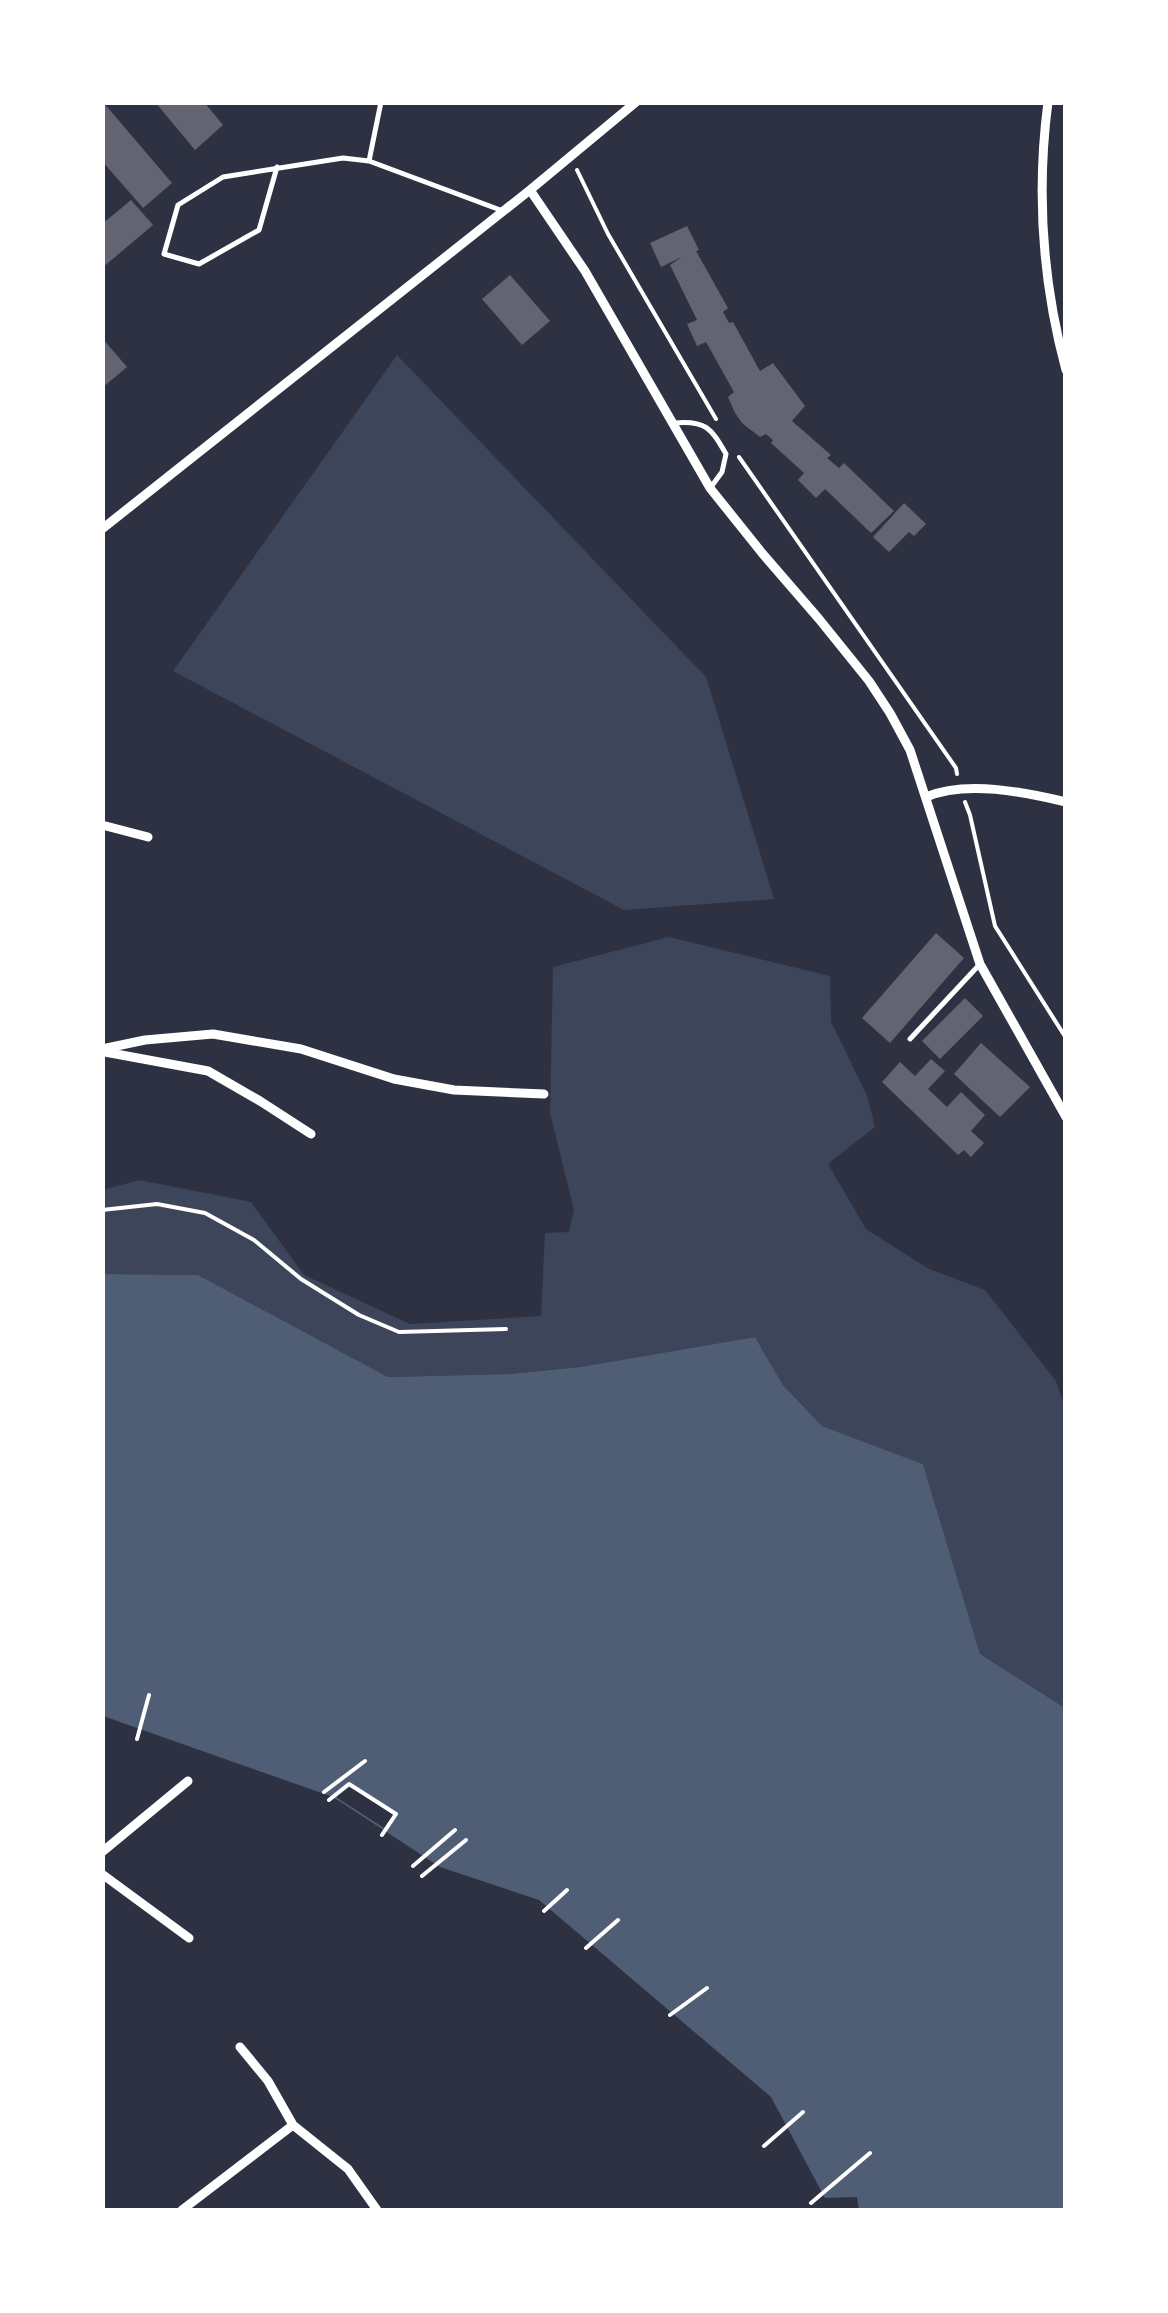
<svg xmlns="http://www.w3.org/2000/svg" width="1168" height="2313" viewBox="0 0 1168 2313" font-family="Mulish,sans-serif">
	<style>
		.green { fill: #3c4559 }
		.water { fill: #4f5d75 }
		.pier { fill: #2d3142 }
		.building { fill: #626471 }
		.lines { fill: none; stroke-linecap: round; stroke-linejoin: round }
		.path { stroke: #fff; stroke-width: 4 }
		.service { stroke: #fff; stroke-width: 5 }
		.minor { stroke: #fff; stroke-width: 9 }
	</style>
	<rect width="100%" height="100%" fill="#2d3142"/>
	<path class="green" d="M397 355 706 677 774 899 624 910 173 671Z
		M669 937 830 976 831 1022 867 1095 875 1127 828 1164 866 1229 929 1269 985 1290 1056 1381 1066 1411 1065 1708 980 1654 923 1464 822 1426 783 1385 755 1337 580 1367 510 1374 388 1377 198 1275 103 1274 102 1190 140 1180 251 1202 304 1275 410 1324 541 1316 545 1233 569 1232 574 1210 550 1113 553 967Z"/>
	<path class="water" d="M103 1274 198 1275 388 1377 510 1374 580 1367 755 1337 783 1385 822 1426 923 1464 980 1654 1065 1708V2210H859L857 2197 825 2198 771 2097 539 1900 440 1867 333 1797 103 1716Z"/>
	<path class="pier" d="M351 1786 393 1815 384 1828 336 1797Z"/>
	<path class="building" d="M103 102 172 183 143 208 102 161Z
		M155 102H204L223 125 195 150Z
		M131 200 153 225 102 268V224Z
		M687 226 699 250 696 251 728 308 723 312 729 323 733 322 760 371 773 363 805 406 792 421 831 455 827 458 839 468 844 463 894 511 871 533 825 489 816 498 798 480 804 473 771 443 773 440 766 434 760 437 743 424 735 413 728 397 734 392 706 342 697 346 687 324 697 320 670 265 682 257 661 267 650 243Z
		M510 275 550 321 522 345 482 299Z
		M102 338 127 367 102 388Z
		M904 503 926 524 914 536 909 532 889 552 873 537Z
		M936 933 964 958 890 1043 862 1018Z
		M965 998 983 1016 940 1059 922 1041Z
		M981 1043 1030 1087 1000 1117 954 1074Z
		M931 1059 945 1071 928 1089 947 1107 961 1092 985 1115 971 1131 984 1143 971 1157 964 1150 958 1155 882 1082 900 1062 915 1076Z"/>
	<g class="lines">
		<path class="path" d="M577 170 608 234 716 419
			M739 457 956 768 957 774
			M965 802 970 815 995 926 1066 1038
			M102 1210 157 1204 205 1213 254 1240 301 1279 359 1315 399 1332 506 1329
			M137 1739 149 1695
			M324 1792 365 1761
			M329 1800 349 1784 396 1814 382 1835
			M413 1866 455 1830
			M422 1876 466 1840
			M544 1911 567 1890
			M586 1948 618 1920
			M670 2015 707 1988
			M764 2146 803 2112
			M811 2203 870 2153"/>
		<path class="service" d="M369 161 381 102
			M277 167 259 230 199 264 164 254 178 205 223 177 343 158 369 161 503 211
			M674 423C706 420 711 428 726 454L722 472 711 487
			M910 1039 980 964"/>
		<path class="minor" d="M1048 102C1036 194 1042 281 1066 370
			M530 190 585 271 710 488 762 553 819 619 869 681 890 713 910 750 980 964 1066 1117
			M102 529 530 190 636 102
			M926 797C966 780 1024 792 1066 802
			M102 825 148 837
			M102 1049 145 1040 213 1034 301 1049 394 1079 454 1090 544 1094
			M105 1052 208 1071 260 1101 311 1134
			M102 1852 188 1781
			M102 1874 189 1938
			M240 2047 268 2081 293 2125 348 2169 377 2210
			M182 2210 293 2125"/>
	</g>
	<rect width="1168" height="2313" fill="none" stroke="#ffffff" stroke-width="210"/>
</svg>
